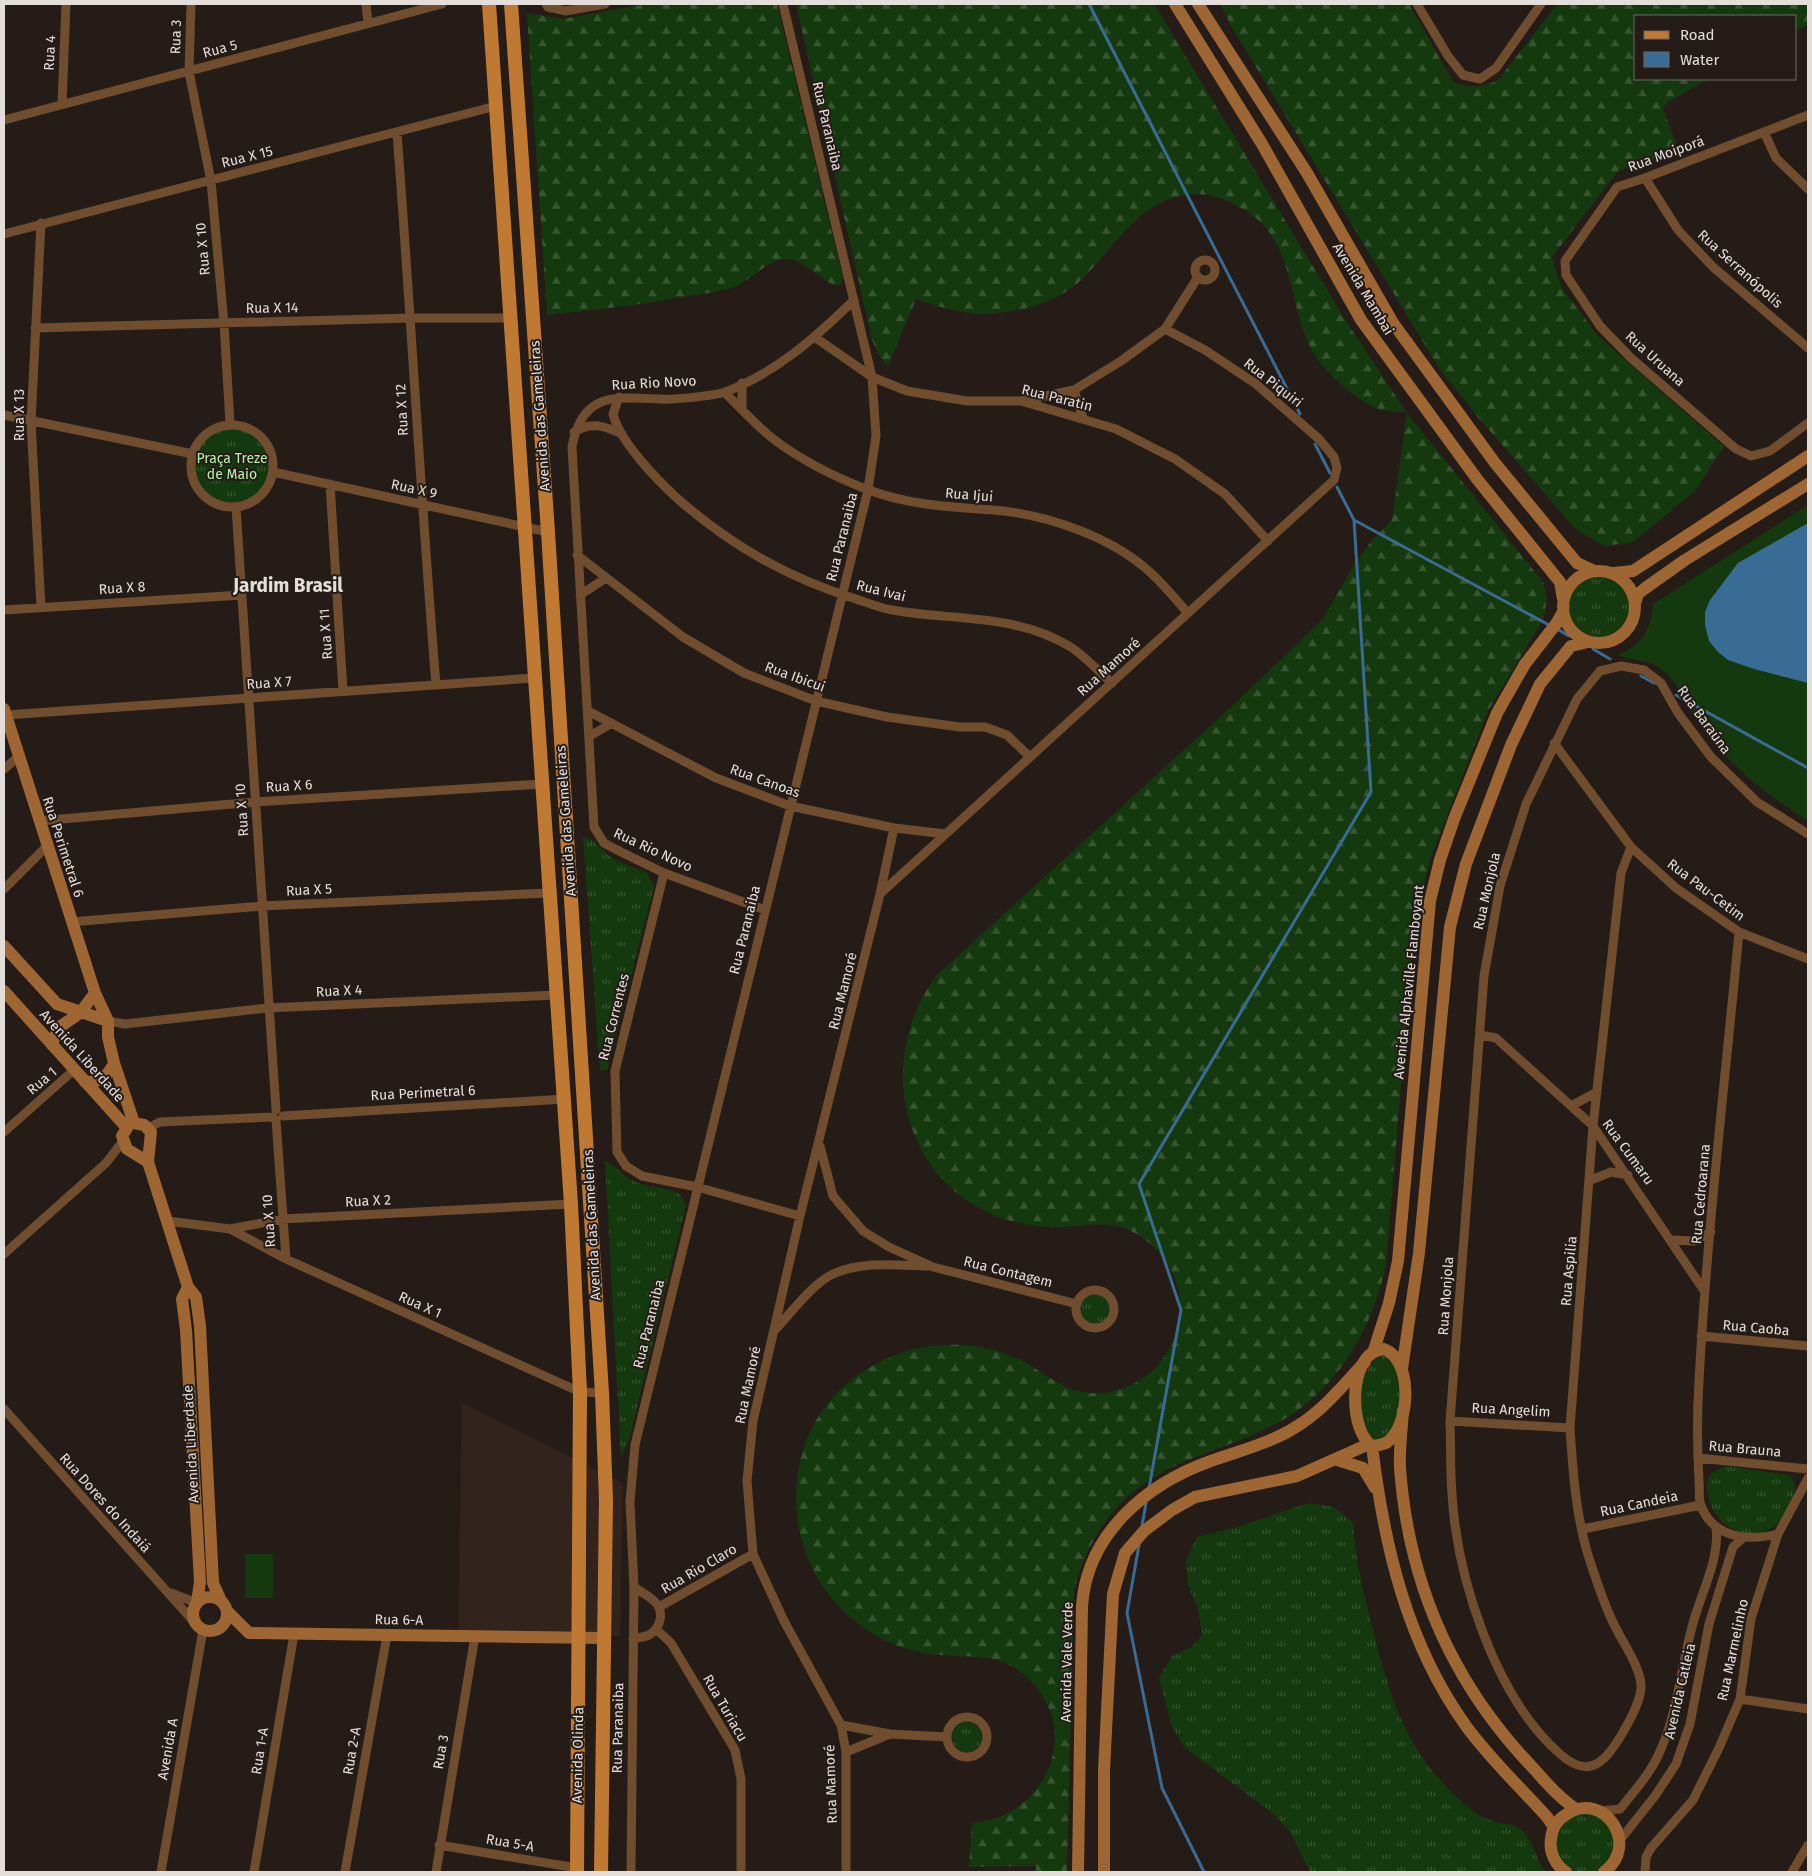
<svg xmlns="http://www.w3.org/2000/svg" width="1812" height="1876" viewBox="0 0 1812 1876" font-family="'Fira Sans',sans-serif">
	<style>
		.built { fill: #32241d }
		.grass { fill: url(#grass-tufts) }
		.forest { fill: url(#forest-firs) }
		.garden { fill: #14390e }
		.water { fill: #396c94 }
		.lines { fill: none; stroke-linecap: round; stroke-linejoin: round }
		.stream { stroke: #396c94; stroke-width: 3 }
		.street { stroke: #6f4d2e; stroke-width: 9 }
		.secondary { stroke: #9d6632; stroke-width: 12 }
		.primary { stroke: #c07933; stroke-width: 14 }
		.labels { text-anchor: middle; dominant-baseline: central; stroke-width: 4; stroke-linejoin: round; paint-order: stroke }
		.street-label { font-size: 14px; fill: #e4dedb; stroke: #251c17 }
		.park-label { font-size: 14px; fill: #b3f0a9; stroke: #251c17 }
		.district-label { font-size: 19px; font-weight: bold; fill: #e4dedb; stroke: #251c17 }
	</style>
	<defs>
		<pattern id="grass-tufts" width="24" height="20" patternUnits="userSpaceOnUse" patternTransform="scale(1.25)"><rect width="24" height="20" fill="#14390e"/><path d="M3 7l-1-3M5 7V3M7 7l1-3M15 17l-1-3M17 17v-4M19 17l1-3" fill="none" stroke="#365530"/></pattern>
		<pattern id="forest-firs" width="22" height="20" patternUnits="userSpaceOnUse" patternTransform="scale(1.25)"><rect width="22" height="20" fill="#14390e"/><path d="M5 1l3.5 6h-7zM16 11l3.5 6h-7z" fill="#365530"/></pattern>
	</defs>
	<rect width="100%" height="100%" fill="#251c17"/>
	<path class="built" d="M462 1403 623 1483 620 1636 458 1633Z"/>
	<path class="grass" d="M195 466a37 37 0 1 1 74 0a37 37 0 1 1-74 0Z
		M1568 607a31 31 0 1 1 62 0a31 31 0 1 1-62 0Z
		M583 836 592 840 613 859 647 873 654 886 607 1070 600 1071Z
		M605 1161C617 1165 622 1177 634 1181 648 1188 666 1187 680 1194L686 1205 629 1440 621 1458Z
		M1080 1309a15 15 0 1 1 30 0a15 15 0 1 1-30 0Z
		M1384 1355C1406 1363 1403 1423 1387 1436 1384 1438 1379 1439 1376 1441 1351 1427 1356 1363 1384 1355Z
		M1725 1466 1789 1475C1798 1484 1795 1493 1790 1503 1786 1509 1783 1518 1778 1523 1755 1546 1718 1530 1710 1502 1707 1491 1704 1482 1712 1473Z
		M1309 1503 1333 1507 1353 1522C1355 1558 1363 1591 1372 1626 1389 1693 1402 1743 1453 1794 1466 1807 1478 1817 1496 1822 1503 1824 1513 1824 1518 1828 1534 1838 1535 1860 1546 1872H1310L1290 1832 1274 1814 1185 1748 1172 1727 1159 1678 1172 1656 1192 1647 1202 1636 1198 1609 1188 1585 1186 1560 1197 1537 1237 1527Z
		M952 1737a15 15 0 1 1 30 0a15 15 0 1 1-30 0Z
		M1555 1843a30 30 0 1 1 60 0a30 30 0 1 1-60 0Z"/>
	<path class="forest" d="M646 4H777L843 279 841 284 836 286C820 280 800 256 784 259 764 262 750 282 731 288 716 293 699 294 683 297 638 305 593 310 547 315L527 13 563 19Z
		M796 4H1154L1346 321 1407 413 1543 582 1547 597 1544 618 1488 711 1432 854 1415 917 1386 1265C1373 1324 1343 1381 1291 1415 1256 1437 1215 1448 1177 1465 1123 1488 1087 1535 1074 1591L1067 1872H1036V1866L969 1867 972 1823C1049 1817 1086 1724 1022 1673 995 1651 964 1659 931 1654 870 1646 818 1600 802 1541 790 1498 796 1448 822 1411 866 1349 952 1327 1020 1360 1042 1370 1058 1388 1083 1392 1141 1402 1192 1346 1178 1289 1172 1263 1153 1241 1129 1230 1105 1220 1083 1227 1058 1227 1043 1228 1027 1225 1011 1221 903 1189 872 1063 936 976L1230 708 1323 619 1354 565 1373 539 1392 520 1407 413C1399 411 1389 412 1381 410 1355 400 1321 371 1309 345 1287 297 1294 236 1241 208 1232 203 1220 197 1210 195 1143 187 1119 245 1078 283 1054 304 1013 314 982 314 960 314 937 306 916 299L888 366 880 357 872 340Z
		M1220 4H1409L1453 82C1470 88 1483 88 1499 79L1557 4H1808V24L1796 31V16H1636V79H1709L1668 102 1663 108 1678 150 1618 171 1552 257 1561 287 1598 336 1724 447 1695 491 1633 542 1605 546 1583 534 1573 526 1476 415 1439 368 1231 26Z"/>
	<path class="garden" d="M1808 505V821C1766 795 1730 766 1700 725 1688 708 1679 682 1661 669 1648 659 1633 661 1618 655 1641 646 1652 628 1653 604Z
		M245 1554H273V1598H245Z"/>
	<path class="water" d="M1808 523V683L1754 669 1728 660 1718 652 1709 641 1705 625V612L1710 600 1738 563Z"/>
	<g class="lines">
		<path class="stream" d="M1089 4 1300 414
			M1315 444 1330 473
			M1354 520 1549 625
			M1559 630 1569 636
			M1593 649 1610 659
			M1641 676 1654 683
			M1676 695 1808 768
			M1149 1488 1181 1310 1139 1184 1371 792 1354 520 1337 487
			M1142 1526 1146 1503
			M1139 1545 1127 1613 1162 1788 1204 1872"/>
		<path class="street" d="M191 4 189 72 211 181 224 323 230 424
			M366 4 368 23
			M546 4 548 7 566 11 605 4
			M1417 4 1448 56 1463 75 1480 79 1496 68 1541 4
			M62 104 66 4
			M1808 115 1645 178 1617 187 1565 261 1566 275 1600 326 1631 358 1736 449 1751 456 1770 451 1808 423
			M4 120 442 4
			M1764 132 1776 158 1808 189
			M397 133C411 317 421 501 436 685
			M1645 178 1678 230 1713 267 1808 348
			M41 223 31 422 41 607
			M4 234 496 106
			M1195 270a10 10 0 1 1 20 0a10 10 0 1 1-20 0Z
			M35 328 411 318H510
			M816 338 872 377 907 391 967 401H1021L1116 429 1175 459 1225 494 1268 541
			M1074 390 1083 418
			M724 392C741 408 757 427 776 441 803 461 835 477 866 489 907 505 950 507 993 510 1046 514 1113 537 1152 574 1165 586 1176 600 1188 613
			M619 397 613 414C620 442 657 480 679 500 732 546 788 578 856 599 868 603 880 608 892 610 952 621 1014 613 1069 646 1084 655 1098 671 1112 683
			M1022 401 1074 390 1121 361 1165 329 1198 277
			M742 409V383
			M4 415 193 454
			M191 466a41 41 0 1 1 82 0a41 41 0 1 1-82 0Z
			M574 432C591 421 605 426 622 434
			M273 472 548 532
			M330 484 343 691
			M236 507 276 1110
			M577 555 683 637 744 673 816 701 887 717 960 727H985L1007 735 1030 757
			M580 595 606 578
			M4 610 242 595
			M588 711 716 778 790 806 894 828 946 834
			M6 715 534 678
			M590 736 612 723
			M1554 743 1631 847 1676 888 1739 932 1808 959
			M4 769 18 757
			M39 821 255 802 542 784
			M1631 847 1621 873 1593 1126 1570 1428C1573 1473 1576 1521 1591 1564 1597 1582 1603 1601 1611 1618 1619 1638 1642 1667 1641 1688 1640 1706 1620 1739 1609 1753 1593 1773 1577 1769 1560 1754 1495 1697 1457 1578 1452 1494 1450 1470 1451 1445 1450 1421L1484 976 1500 886 1526 804 1577 699 1600 671 1621 666 1644 670 1661 683 1678 713 1711 757 1757 802 1808 834
			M664 873 615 1071 617 1152 626 1166 642 1176 697 1187 800 1216
			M4 889 47 846
			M881 893 1334 480 1337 468 1334 457 1319 439 1256 384 1205 350 1165 329
			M765 910 664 873 621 852 604 843 594 827 572 447C582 392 614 397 660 399 674 400 712 396 725 392 776 373 816 337 854 300
			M71 922 262 906 549 893
			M1739 932C1725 1082 1707 1231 1699 1381 1697 1414 1697 1447 1699 1480 1700 1488 1698 1499 1701 1506 1714 1539 1749 1541 1778 1534
			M108 1021 125 1024 268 1008 556 995
			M1480 1035 1496 1038 1593 1126 1705 1292
			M1571 1106 1597 1092
			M283 1116 565 1099
			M276 1120 286 1259
			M148 1128 160 1122 273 1117
			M4 1132 74 1070
			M820 1146 833 1196 863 1231 889 1247 933 1267 1077 1304
			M1591 1180 1611 1172 1628 1175
			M168 1221 230 1229 283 1219 571 1204
			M230 1229 286 1259 580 1392 602 1393
			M1672 1240 1694 1241 1711 1232
			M4 1254 106 1163 123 1141
			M1076 1309a19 19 0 1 1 38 0a19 19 0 1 1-38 0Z
			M775 1330C791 1313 812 1284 833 1274 862 1261 896 1265 928 1266
			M1701 1336 1808 1346
			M4 1409 195 1623
			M1450 1421 1570 1428
			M1698 1458 1808 1469
			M1583 1529 1701 1505
			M171 1593 197 1603
			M659 1607 753 1554
			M656 1629 671 1643 735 1750 741 1779V1872
			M633 1639C638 1638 644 1637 649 1635 661 1628 665 1611 654 1601 649 1596 641 1592 634 1587
			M1740 1699 1808 1709
			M947 1737a20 20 0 1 1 40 0a20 20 0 1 1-40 0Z
			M841 1725 890 1734 947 1737
			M846 1752 890 1734
			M1600 1811 1620 1809C1635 1790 1652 1772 1661 1749 1678 1710 1681 1667 1692 1627 1700 1595 1720 1560 1716 1527
			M1620 1840 1655 1796 1676 1764 1690 1724 1709 1624 1733 1547 1743 1538
			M439 1845 577 1868
			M161 1872 203 1630
			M254 1872 294 1634
			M345 1872 387 1635
			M436 1872 475 1636
			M631 1872 634 1587 630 1502 635 1445 868 490 876 436 872 377 783 4
			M846 1872V1752L841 1725 784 1621 753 1554 747 1481 753 1421 800 1216 880 894 894 828
			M1645 1872 1646 1857 1651 1848 1693 1800 1719 1748 1740 1699 1751 1619 1778 1534 1808 1478
			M1792 1872 1808 1845"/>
		<path class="secondary" d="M1175 4 1262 144 1361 320 1477 479 1560 582 1563 599
			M1198 4 1307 173 1393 323 1495 463 1577 563 1594 571
			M1563 607a36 36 0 1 1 72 0a36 36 0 1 1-72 0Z
			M1614 573 1633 571 1808 456
			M1635 603 1638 594 1644 589 1685 560 1808 484
			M4 709 95 993 108 1021V1037L114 1063 134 1123 144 1125 151 1132 148 1162 188 1287 196 1297 200 1326 213 1583 221 1601
			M4 946 57 1004 108 1021
			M4 991 127 1128 122 1136 127 1149 148 1162
			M52 1045 58 1028 80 1013 95 993
			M85 1082C100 1083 108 1076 114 1063
			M188 1287 182 1299 186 1330 200 1582 197 1602
			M1384 1349C1413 1360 1410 1421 1390 1440 1385 1445 1379 1445 1372 1446 1350 1431 1349 1369 1372 1353 1375 1351 1380 1350 1384 1349Z
			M1373 1353 1389 1303 1398 1261 1430 901 1440 860 1454 819 1497 713 1525 664 1556 624 1563 612
			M1402 1369 1419 1253 1450 927 1466 864 1511 745 1540 684 1571 646 1588 642
			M1403 1411C1402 1429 1399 1449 1400 1468 1408 1578 1448 1674 1522 1756 1540 1775 1555 1795 1576 1809
			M1372 1446C1384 1546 1407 1644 1466 1726 1490 1759 1520 1787 1547 1817L1554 1827
			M1337 1460 1363 1468 1375 1488
			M193 1614a17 17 0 1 1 34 0a17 17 0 1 1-34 0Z
			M227 1611 249 1633 603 1638
			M1078 1872 1082 1606C1087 1534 1146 1484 1211 1461 1242 1450 1275 1442 1302 1423 1326 1407 1345 1383 1365 1362
			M1104 1872V1770L1113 1594 1125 1553 1144 1531 1172 1510 1195 1497 1297 1476 1369 1444
			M1566 1872C1555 1865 1549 1852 1551 1839 1552 1828 1558 1819 1567 1814 1604 1790 1641 1845 1604 1872"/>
		<path class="primary" d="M489 4 571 1204 580 1392 577 1872
			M511 4 548 532 602 1393 606 1500 601 1872"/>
	</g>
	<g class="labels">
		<g class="street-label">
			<text transform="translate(176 37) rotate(-88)">Rua 3</text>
			<text transform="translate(220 49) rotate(-15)">Rua 5</text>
			<text transform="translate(50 53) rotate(-87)">Rua 4</text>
			<text transform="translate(827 126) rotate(77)">Rua Paranaiba</text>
			<text transform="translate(1666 154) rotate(-20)">Rua Moiporá</text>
			<text transform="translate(247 157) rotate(-14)">Rua X 15</text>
			<text transform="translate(203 249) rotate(-95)">Rua X 10</text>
			<text transform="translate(1740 269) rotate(42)">Rua Serranópolis</text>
			<text transform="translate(1363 289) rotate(59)">Avenida Mambai</text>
			<text transform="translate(272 308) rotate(-1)">Rua X 14</text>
			<text transform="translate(1655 359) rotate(42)">Rua Uruana</text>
			<text transform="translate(654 383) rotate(-3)">Rua Rio Novo</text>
			<text transform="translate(1273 383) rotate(38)">Rua Piquiri</text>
			<text transform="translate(1057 398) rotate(14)">Rua Paratin</text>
			<text transform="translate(402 410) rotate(-93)">Rua X 12</text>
			<text transform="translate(19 415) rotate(-90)">Rua X 13</text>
			<text transform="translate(540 416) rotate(-94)">Avenida das Gameleiras</text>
			<text transform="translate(414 489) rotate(12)">Rua X 9</text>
			<text transform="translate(969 495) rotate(5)">Rua Ijui</text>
			<text transform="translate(842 537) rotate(-76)">Rua Paranaiba</text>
			<text transform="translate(122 588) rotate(-4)">Rua X 8</text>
			<text transform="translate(881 591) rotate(14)">Rua Ivai</text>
			<text transform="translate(326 634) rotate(-94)">Rua X 11</text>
			<text transform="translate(1109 667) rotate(-42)">Rua Mamoré</text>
			<text transform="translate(795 677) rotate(20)">Rua Ibicui</text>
			<text transform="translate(269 683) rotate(-4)">Rua X 7</text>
			<text transform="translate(1704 720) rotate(54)">Rua Baraúna</text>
			<text transform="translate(765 781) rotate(20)">Rua Canoas</text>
			<text transform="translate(289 786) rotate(-4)">Rua X 6</text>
			<text transform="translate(242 810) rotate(-94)">Rua X 10</text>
			<text transform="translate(566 821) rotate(-94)">Avenida das Gameleiras</text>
			<text transform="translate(63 847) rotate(72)">Rua Perimetral 6</text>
			<text transform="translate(653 850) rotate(25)">Rua Rio Novo</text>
			<text transform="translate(309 890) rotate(-3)">Rua X 5</text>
			<text transform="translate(1706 890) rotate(37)">Rua Pau-Cetim</text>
			<text transform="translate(1487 891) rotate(-77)">Rua Monjola</text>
			<text transform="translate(745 930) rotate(-76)">Rua Paranaiba</text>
			<text transform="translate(1409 982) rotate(-84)">Avenida Alphaville Flamboyant</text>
			<text transform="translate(339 991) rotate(-3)">Rua X 4</text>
			<text transform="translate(843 991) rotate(-76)">Rua Mamoré</text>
			<text transform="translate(614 1017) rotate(-76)">Rua Correntes</text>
			<text transform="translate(82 1056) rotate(48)">Avenida Liberdade</text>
			<text transform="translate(42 1081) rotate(-41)">Rua 1</text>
			<text transform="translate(423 1093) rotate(-3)">Rua Perimetral 6</text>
			<text transform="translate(1628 1152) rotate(54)">Rua Cumaru</text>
			<text transform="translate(1701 1194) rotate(-85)">Rua Cedroarana</text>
			<text transform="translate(368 1201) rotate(-3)">Rua X 2</text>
			<text transform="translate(269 1221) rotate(-94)">Rua X 10</text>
			<text transform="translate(592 1225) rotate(-93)">Avenida das Gameleiras</text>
			<text transform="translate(1569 1271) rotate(-85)">Rua Aspilia</text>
			<text transform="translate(1008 1272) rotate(14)">Rua Contagem</text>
			<text transform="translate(1446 1296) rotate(-86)">Rua Monjola</text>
			<text transform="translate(420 1305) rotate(24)">Rua X 1</text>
			<text transform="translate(649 1324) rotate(-76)">Rua Paranaiba</text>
			<text transform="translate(1756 1328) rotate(5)">Rua Caoba</text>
			<text transform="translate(748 1385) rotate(-78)">Rua Mamoré</text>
			<text transform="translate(1511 1410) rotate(3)">Rua Angelim</text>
			<text transform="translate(191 1444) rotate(-93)">Avenida Liberdade</text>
			<text transform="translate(1745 1449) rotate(5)">Rua Brauna</text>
			<text transform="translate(105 1503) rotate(48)">Rua Dores do Indaiá</text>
			<text transform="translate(1639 1504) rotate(-12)">Rua Candeia</text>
			<text transform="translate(699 1569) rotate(-30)">Rua Rio Claro</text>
			<text transform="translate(399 1620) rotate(1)">Rua 6-A</text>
			<text transform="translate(1733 1650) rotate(-78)">Rua Marmelinho</text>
			<text transform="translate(1067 1662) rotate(-89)">Avenida Vale Verde</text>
			<text transform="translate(1680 1691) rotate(-77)">Avenida Catleia</text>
			<text transform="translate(725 1708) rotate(60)">Rua Turiacu</text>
			<text transform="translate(618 1728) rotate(-89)">Rua Paranaiba</text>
			<text transform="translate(168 1749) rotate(-80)">Avenida A</text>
			<text transform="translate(260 1751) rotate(-81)">Rua 1-A</text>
			<text transform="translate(352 1751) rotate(-80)">Rua 2-A</text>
			<text transform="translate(441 1752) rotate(-80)">Rua 3</text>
			<text transform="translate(578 1755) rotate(-89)">Avenida Olinda</text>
			<text transform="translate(831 1784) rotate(-92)">Rua Mamoré</text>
			<text transform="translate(510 1843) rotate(10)">Rua 5-A</text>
		</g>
		<g class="park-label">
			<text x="232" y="458">Praça Treze<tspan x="232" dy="16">de Maio</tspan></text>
		</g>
		<g class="district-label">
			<text x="288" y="585">Jardim Brasil</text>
		</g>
	</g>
	<rect width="1812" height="1876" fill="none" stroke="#e4dedb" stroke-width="10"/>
	<rect x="1634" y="15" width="162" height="65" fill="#251c17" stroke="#716a65"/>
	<rect x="1644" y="31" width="25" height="8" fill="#c07933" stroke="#716a65"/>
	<text x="1680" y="40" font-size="15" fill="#e4dedb">Road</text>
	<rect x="1644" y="52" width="25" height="15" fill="#396c94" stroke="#716a65"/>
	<text x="1680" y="65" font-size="15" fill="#e4dedb">Water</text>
</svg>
